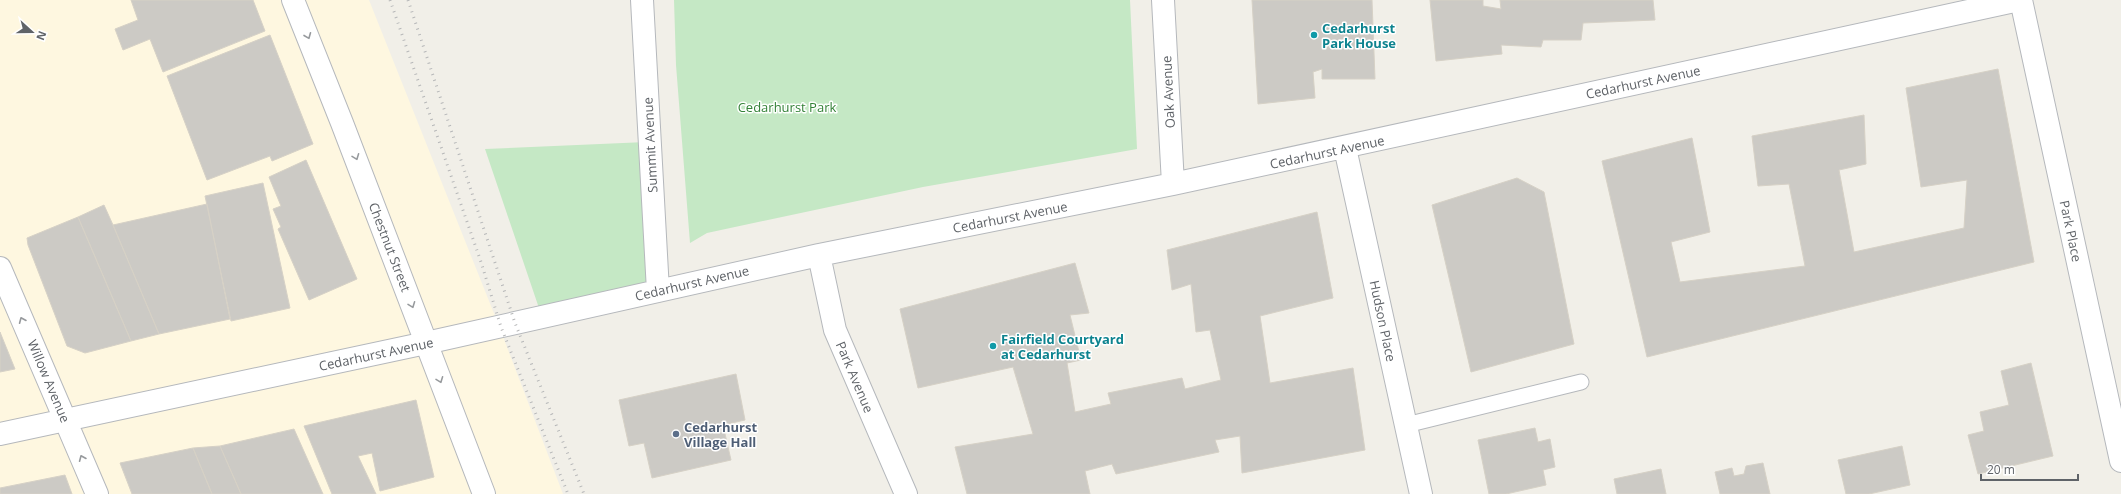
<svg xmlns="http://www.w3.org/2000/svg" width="2121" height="494" viewBox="0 0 2121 494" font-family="'Open Sans',sans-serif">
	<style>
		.commercial { fill: #fef7e0 }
		.green { fill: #c5e8c5 }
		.building { fill: #cccac5; stroke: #d6d1c6 }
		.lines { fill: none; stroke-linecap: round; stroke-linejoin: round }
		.service-casing { stroke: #b5b8bc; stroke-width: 17 }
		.minor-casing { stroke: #b5b8bc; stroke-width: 24 }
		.service { stroke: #fff; stroke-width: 15 }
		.minor { stroke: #fff; stroke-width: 22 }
		.rail { stroke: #b6b7b8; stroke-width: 3; stroke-dasharray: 1 5; stroke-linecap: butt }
		.oneway { stroke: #979a9d }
		.culture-dot { fill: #0f9aa8; stroke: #fff; stroke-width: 1.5 }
		.service-dot { fill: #5c6f8a; stroke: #fff; stroke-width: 1.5 }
		.labels { text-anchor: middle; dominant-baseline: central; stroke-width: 3; stroke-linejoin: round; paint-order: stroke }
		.culture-label { font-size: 13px; font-weight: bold; fill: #0d838f; stroke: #fff; text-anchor: start }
		.street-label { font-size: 13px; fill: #5f6368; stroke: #fff }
		.park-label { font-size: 13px; fill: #348238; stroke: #fff }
		.service-label { font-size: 13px; font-weight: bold; fill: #4e5e75; stroke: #fff; text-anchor: start }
	</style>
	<rect width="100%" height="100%" fill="#f1efe8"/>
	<path class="commercial" d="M0 0H369L499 326 563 494H0Z"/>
	<path class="green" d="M674 0H1130L1137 149 923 187 707 233 690 243 676 65Z
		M646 142 660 286 541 314 485 149Z"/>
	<path class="building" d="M131 0H253L265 31 163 72 150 39 123 50 115 29 138 20Z
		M1252 0H1372L1375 79H1322V69L1313 72 1315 98 1258 104Z
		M1430 0H1483V6L1501 9 1500 0H1653L1655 20 1583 23 1581 40H1543L1541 47 1501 45 1502 54 1436 61Z
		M270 35 313 144 272 161 270 156 207 180 167 76Z
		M1998 69 2034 262 1647 357 1602 161 1692 138 1710 232 1671 242 1680 282 1805 266 1789 184 1758 186 1752 136 1864 115 1866 164 1839 170 1854 252 1964 228 1967 180 1921 187 1906 88Z
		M306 160 357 279 309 300 278 229 281 227 273 209 281 206 269 177Z
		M1517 178 1544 192 1574 344 1471 372 1432 205Z
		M263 183 290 308 231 321 205 196Z
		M207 204 230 319 159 334 113 225Z
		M104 205 113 225 159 334 131 341 78 217Z
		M1317 212 1333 298 1260 316 1270 383 1353 368 1365 450 1242 473 1240 436 1215 440 1219 452 1116 474 1112 464 1085 471 1090 494H967L955 447 1033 434 1013 367 918 388 900 309 1075 263 1089 313 1070 315 1081 360 1067 363 1075 412 1111 404 1108 393 1182 378 1185 389 1221 380 1210 330 1196 332 1191 284 1172 290 1167 250Z
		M78 217 131 341 85 353 67 346 28 245 27 238Z
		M0 332 15 369 0 372Z
		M2031 363 2053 456 1978 474 1968 435 1984 431 1980 412 2009 405 2001 371Z
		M736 374 745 420 723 425 731 460 652 478 644 443 629 446 619 400Z
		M416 400 434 477 380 491 372 453 358 456 376 494H332L304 426Z
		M1535 428 1538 442 1550 439 1555 467 1543 470 1546 485 1506 494H1489L1478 440Z
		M294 429 323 494H241L220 446Z
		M220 446 241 494H212L193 448Z
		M1902 446 1910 485 1869 494H1846L1838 460Z
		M193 448 212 494H132L120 463Z
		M1763 463 1770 494H1720L1715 472 1732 468 1734 476 1744 474 1746 466Z
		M1661 469 1666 494H1617L1614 479Z
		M65 475 72 494H0V488Z"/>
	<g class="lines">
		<g class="service-casing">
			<path id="service" d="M1406 425 1581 382"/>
		</g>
		<g class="minor-casing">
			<path id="minor" d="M293 0 342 123 484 494
				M642 0 658 291
				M1163 0 1173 184
				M2021 0 2121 461
				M1345 148 1421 494
				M819 255 835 330 906 494
				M0 268 97 494
				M0 434 426 343 819 255 1173 184 2019 0"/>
		</g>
		<use href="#service" class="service"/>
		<use href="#minor" class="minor"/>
		<path class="rail" d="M390 0 481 262 501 327 568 494
			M408 0 515 323 584 494"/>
	</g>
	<defs><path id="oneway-chevron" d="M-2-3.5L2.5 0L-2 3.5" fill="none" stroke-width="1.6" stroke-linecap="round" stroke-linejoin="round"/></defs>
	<g class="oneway">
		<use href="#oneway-chevron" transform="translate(308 36) rotate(68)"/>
		<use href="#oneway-chevron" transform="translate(356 157) rotate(69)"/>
		<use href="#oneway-chevron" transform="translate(412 305) rotate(69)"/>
		<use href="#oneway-chevron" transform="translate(22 320) rotate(-113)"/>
		<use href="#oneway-chevron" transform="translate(440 380) rotate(69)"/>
		<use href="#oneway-chevron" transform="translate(82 458) rotate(-113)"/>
	</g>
	<g class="culture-dot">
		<circle cx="1314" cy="35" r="4"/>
		<circle cx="993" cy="346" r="4"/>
	</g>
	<circle class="service-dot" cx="676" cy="434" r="4"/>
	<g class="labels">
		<g class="culture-label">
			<text x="1322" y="28">Cedarhurst<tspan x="1322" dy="15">Park House</tspan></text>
			<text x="1001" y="339">Fairfield Courtyard<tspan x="1001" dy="15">at Cedarhurst</tspan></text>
		</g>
		<g class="street-label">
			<text transform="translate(1643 82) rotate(-12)">Cedarhurst Avenue</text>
			<text transform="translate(1168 92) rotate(-93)">Oak Avenue</text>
			<text transform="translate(650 145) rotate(-93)">Summit Avenue</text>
			<text transform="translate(1327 152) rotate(-12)">Cedarhurst Avenue</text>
			<text transform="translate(1010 217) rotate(-11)">Cedarhurst Avenue</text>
			<text transform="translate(2071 231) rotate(78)">Park Place</text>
			<text transform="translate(390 247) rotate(69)">Chestnut Street</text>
			<text transform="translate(692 283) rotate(-13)">Cedarhurst Avenue</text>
			<text transform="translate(1383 321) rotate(78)">Hudson Place</text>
			<text transform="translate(376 354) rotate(-12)">Cedarhurst Avenue</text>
			<text transform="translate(855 377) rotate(67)">Park Avenue</text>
			<text transform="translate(49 381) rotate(67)">Willow Avenue</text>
		</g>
		<g class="park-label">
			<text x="787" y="107">Cedarhurst Park</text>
		</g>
		<g class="service-label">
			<text x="684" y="427">Cedarhurst<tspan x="684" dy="15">Village Hall</tspan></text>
		</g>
	</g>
	<g transform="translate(32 32) rotate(111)" stroke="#ffffff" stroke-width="3" paint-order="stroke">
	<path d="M0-3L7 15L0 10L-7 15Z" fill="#5f6368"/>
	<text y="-6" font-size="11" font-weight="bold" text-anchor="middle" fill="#5f6368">N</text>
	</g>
	<path d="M1981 474v6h97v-6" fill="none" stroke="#5f6368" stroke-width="2"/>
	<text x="1987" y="474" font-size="12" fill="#5f6368" stroke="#ffffff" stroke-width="3" paint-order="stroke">20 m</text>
</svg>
